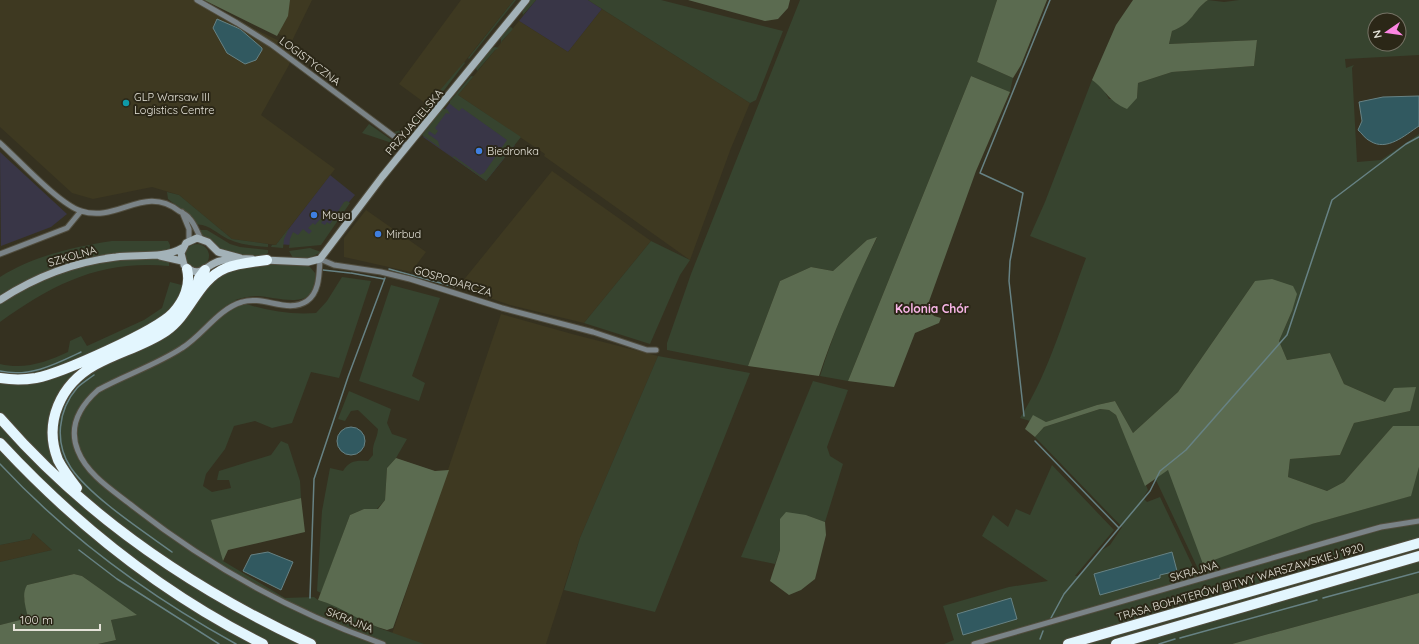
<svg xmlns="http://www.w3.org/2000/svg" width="1419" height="644" viewBox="0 0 1419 644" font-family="Quicksand,sans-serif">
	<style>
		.commercial { fill: #393647 }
		.built { fill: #3e3921 }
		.green { fill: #37442f; fill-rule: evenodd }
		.forest { fill: #5b6b50 }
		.water { fill: #315960; stroke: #678284 }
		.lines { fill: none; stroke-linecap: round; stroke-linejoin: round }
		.stream { stroke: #678284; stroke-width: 1.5 }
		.street-casing { stroke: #514d3e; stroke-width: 7 }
		.secondary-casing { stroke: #514d3e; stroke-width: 9 }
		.highway-casing { stroke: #514d3e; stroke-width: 12 }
		.street { stroke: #7a8387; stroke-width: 5 }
		.secondary { stroke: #a3b2b8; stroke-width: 7 }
		.highway { stroke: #e3f6fe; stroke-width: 10 }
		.culture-dot { fill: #0f9aa8; stroke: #2b2717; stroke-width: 1.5 }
		.shop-dot { fill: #3f7fe0; stroke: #2b2717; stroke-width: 1.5 }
		.labels { text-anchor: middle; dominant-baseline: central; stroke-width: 4; stroke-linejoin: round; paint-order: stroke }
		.street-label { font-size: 11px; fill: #e5e3d9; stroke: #2b2717 }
		.poi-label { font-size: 11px; fill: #e5e3d9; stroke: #2b2717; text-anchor: start }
		.neighbourhood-label { font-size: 12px; font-weight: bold; fill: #f9b6e8; stroke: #2b2717 }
	</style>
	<rect width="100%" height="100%" fill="#353120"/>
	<path class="commercial" d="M536 0H588L602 9 568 52 519 21Z
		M452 100 515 145 486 181 423 137Z
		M0 152 67 214 51 227 1 246Z
		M330 175 355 195 320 236 291 245 277 244Z"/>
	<path class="built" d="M0 0H194L294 48 289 65 261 115 335 169 276 245 232 239 179 195 152 187 93 199 72 193 0 127Z
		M214 0H312L292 41Z
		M461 0H514L429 106 399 84Z
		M602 9 750 103 731 148 690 260 544 156 545 154 458 95 519 21 568 52Z
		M552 171 651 241 584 323 510 305 458 287Z
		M366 210 426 252 411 272 344 257V238Z
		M501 314 572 334 658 356 580 538 546 644H415L392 634Z
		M33 533 52 550 0 562V545L30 539Z"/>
	<path class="green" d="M514 0H516L469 59 468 58Z
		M530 0H536L523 15 522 10Z
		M588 0H661L783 31 756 100 750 103Z
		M800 0H997L977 62 1013 78 1010 92 971 76 848 381 820 376C835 328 854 283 877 238L867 240 833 271 811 267 780 281 748 366 667 350V343L691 274Z
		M1208 0 1224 2 1239 0H1419V55L1345 59 1346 68 1354 65 1352 68 1357 162 1381 160 1419 134V426H1393L1344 482 1327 491 1288 477 1290 459 1340 455 1354 423 1410 411 1385 402 1344 384 1330 353 1287 360 1279 341 1292 311 1255 281 1178 392 1133 433 1115 401 1097 405 1046 422 1033 416 1030 421 1020 418C1050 371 1066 311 1086 258L1030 236 1045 202 1092 80 1102 87 1109 99 1137 98 1138 83 1172 72 1254 66 1257 40 1169 44 1172 31C1193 23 1192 11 1208 0ZM1375 20H1399V44H1375Z
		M511 27 513 29 502 41V44L500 37 507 28Z
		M495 47 499 48 495 50 478 70 479 72 476 69C478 62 488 49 495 47Z
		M464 62 465 63C445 88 425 120 398 135L394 132 408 128Z
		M471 76 475 77H473L458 95 521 137 486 181 422 135 442 109H447L450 114 446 113 435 128 438 131 435 135 429 131 428 134 438 141 440 148 453 157 454 156 480 175 484 173 507 140 462 108 459 111 450 104V101Z
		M369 124 393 141 390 152 377 169 390 152 389 142 362 133Z
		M167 192 179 195 232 239 268 244V247C254 246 241 245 228 239 219 235 206 222 195 225L185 212 168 199Z
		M347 201 350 203 321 245 289 248 290 239 293 232 298 235 303 229 309 234 312 231 308 228 313 223 315 225 322 217 324 219 321 223 325 225 327 222 330 224 344 202Z
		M289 228 284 239 283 248 271 247 272 245H276Z
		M198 230H207L230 244 240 247 268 250V253L263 257C237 255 214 254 198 230Z
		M112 241H168L170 245 169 266C100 260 55 283 0 322V277C33 256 73 247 112 241Z
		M651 241 690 260 680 275 650 344 584 323Z
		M185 256a12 12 0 1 1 24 0a12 12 0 1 1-24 0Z
		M310 248 321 252 310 258H293L289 251Z
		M225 262 218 274C239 269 290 258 310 267L315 273C319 313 279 297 257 296 250 296 242 298 235 300 261 310 288 315 316 313L327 301 342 277 371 281 339 378 311 372 292 423 272 428 255 421 234 426 225 449 206 474 203 486 212 492 231 488 229 480H217L219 471 271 455 281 441 288 444 300 481 301 498 212 520 223 561 285 598 314 597 318 600 335 605 379 628 424 644H98L116 640 111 620 136 615 82 576 74 574 27 585 24 598 29 618 0 625V562L52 550 33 533 30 539 0 545V364C25 370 46 362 68 352L70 341 81 336 87 346 144 320 162 308 170 282 197 289C203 275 210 266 225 262Z
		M391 285 440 298 412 376 425 383 419 401 359 381Z
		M658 356 750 373 655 612 564 590 580 538Z
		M813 381 848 390 827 447 830 456 843 464 825 522 806 515 780 519V550L775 564 741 557Z
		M349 391 391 409 387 423 392 434 407 439 396 458 387 468 385 500 377 509H364L350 515 321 593 317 591 322 511 330 468 343 471C349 461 356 460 368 461L373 455C372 442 377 441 378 429L358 410 351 411 345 421 338 419Z
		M1100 409 1109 410 1116 415 1148 490 1143 498 1147 502 1160 497 1195 571H1199L1155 478 1167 470 1312 524 1410 496 1419 467V593L1232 644H944L954 640 943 606 1009 587 1048 581 982 536 993 515 1008 527 1016 509 1030 515 1052 465 1114 530 1075 576H1078L1099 552 1110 545 1122 527 1035 437 1044 427Z"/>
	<path class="forest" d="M204 0H290L288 16 277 36Z
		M688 0H790L788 8 778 19 765 21Z
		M997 0H1047L1021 65 1013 78 977 62Z
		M1133 0H1208C1192 11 1194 23 1172 31L1169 44 1257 40 1254 66 1172 72 1138 83 1137 98 1127 109C1108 101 1107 91 1092 80L1116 25Z
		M971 76 1010 92 976 171 927 307 934 316 941 318 939 323 915 333 894 387 848 381Z
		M877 237C855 283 835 328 819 376L748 366 780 281 811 267 833 271 867 240Z
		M1272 279 1293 286 1297 294 1292 311 1279 341 1287 360 1330 353 1344 384 1385 402 1394 388 1416 387 1410 411 1354 423 1340 455 1290 459 1288 477 1327 491 1344 482 1393 426H1419V467L1411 496 1312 524 1203 564 1168 470 1145 486 1116 415 1109 410 1100 409 1044 427 1035 437 1025 429 1033 415 1046 422 1097 405 1115 401 1133 433 1178 392 1255 281Z
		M396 458 435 471 449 470 393 628 387 630C363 624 343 607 318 600L350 515 364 509H378L385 500 387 468Z
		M301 498 305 532 228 550 223 561 211 520Z
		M786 512 806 515 825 522 826 535 815 579 801 590 789 595 770 581 780 550V519Z
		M74 574 82 576 137 615 111 620 116 640 98 644H0V625L28 618C26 607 21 595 27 585Z
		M1419 593V644H1232Z"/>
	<path class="water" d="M217 19 240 29 262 48V50L256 60 245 64 227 53 213 28Z
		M1419 96V126C1405 135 1387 152 1370 141 1365 139 1362 133 1358 130L1362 121 1359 102 1383 97Z
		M337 441a14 14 0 1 1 28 0a14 14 0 1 1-28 0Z
		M268 552 293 562 281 590 243 571 251 555Z
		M1172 552 1177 571 1160 575V578L1100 595 1094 574Z
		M1011 598 1017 619 963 635 957 614Z"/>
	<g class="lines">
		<path class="stream" d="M389 269 455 287
			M323 270 350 273
			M351 273 384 279
			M0 371C29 378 56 364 81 352
			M94 375C89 379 82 383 77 388 58 410 54 443 71 468 91 497 143 531 172 552
			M1024 416 1009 281 1010 261 1023 193 980 173 1050 0
			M1035 441 1119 528 1064 594 1051 618
			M0 464C68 537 149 596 236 644
			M1119 528 1150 491 1160 471 1186 450 1287 335 1332 200 1406 144 1419 137
			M79 550 117 579 219 644
			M310 598 314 479 348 377 385 278
			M1323 598 1419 572
			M1180 638 1317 600
			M1040 639 1043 631
			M1159 644 1175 639"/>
		<g class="street-casing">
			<path id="street" d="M197 0 237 23 272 45 407 146
				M0 143C19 160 59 204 81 211 118 223 144 184 179 211 183 213 187 215 189 218 195 224 197 232 201 239
				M182 212 189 229V240
				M0 254 67 228 81 211
				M383 644C291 612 207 565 130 504 112 490 87 474 78 451 68 427 80 406 98 390 125 375 156 365 182 348 203 335 218 309 242 302 263 295 288 314 307 301 320 292 319 273 320 259L334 265 381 272 410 279 502 308 593 332 647 350H656
				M974 644 1328 542 1381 527 1419 521"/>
		</g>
		<g class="secondary-casing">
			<path id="secondary" d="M160 256 182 261
				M240 258 218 252 208 242 197 238 186 243 181 253 184 265C200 281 206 264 220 261 230 258 241 258 252 259
				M264 260 308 262 320 259 382 177 526 0
				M0 300C35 277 74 262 116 257 137 254 164 259 182 248"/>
		</g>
		<g class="highway-casing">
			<path id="highway" d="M194 295 199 278 205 270
				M0 378C12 380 24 380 36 378 62 373 156 331 173 313 184 301 191 285 187 269
				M0 418C85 516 194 590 311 644
				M0 443C76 525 163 594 263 644
				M77 488C70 479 63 470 58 460 43 422 61 384 95 365 118 352 144 346 166 331 191 314 197 280 226 268 238 263 254 262 267 260
				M1068 644 1419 543
				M1116 644 1419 556"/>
		</g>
		<use href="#street" class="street"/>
		<use href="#secondary" class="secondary"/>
		<use href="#highway" class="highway"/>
	</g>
	<circle class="culture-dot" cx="126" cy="103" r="4"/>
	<g class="shop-dot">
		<circle cx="479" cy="151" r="4"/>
		<circle cx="314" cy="215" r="4"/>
		<circle cx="378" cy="234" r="4"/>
	</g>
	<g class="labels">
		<g class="street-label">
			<text transform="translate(310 61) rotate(37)">LOGISTYCZNA</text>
			<text transform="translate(414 122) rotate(-50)">PRZYJACIELSKA</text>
			<text transform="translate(72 256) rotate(-16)">SZKOLNA</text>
			<text transform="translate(453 281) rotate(17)">GOSPODARCZA</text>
			<text transform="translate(1194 571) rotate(-16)">SKRAJNA</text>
			<text transform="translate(1240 582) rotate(-16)">TRASA BOHATERÓW BITWY WARSZAWSKIEJ 1920</text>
			<text transform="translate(350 620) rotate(22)">SKRAJNA</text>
		</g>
		<g class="poi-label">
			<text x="134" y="97">GLP Warsaw III<tspan x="134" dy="13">Logistics Centre</tspan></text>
			<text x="487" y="151">Biedronka</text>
			<text x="322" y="215">Moya</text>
			<text x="386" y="234">Mirbud</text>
		</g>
		<g class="neighbourhood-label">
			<text x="932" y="308">Kolonia Chór</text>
		</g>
	</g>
	<g transform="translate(1387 32) rotate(257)"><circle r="19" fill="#2b2717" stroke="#757265"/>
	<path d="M0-3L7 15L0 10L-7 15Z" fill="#fd86e3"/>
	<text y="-6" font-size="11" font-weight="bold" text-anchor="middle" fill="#e5e3d9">N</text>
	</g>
	<path d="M14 624v6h86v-6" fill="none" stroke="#e5e3d9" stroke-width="2"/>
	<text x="20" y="624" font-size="12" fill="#e5e3d9" stroke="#2b2717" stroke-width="3" paint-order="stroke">100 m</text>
</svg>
